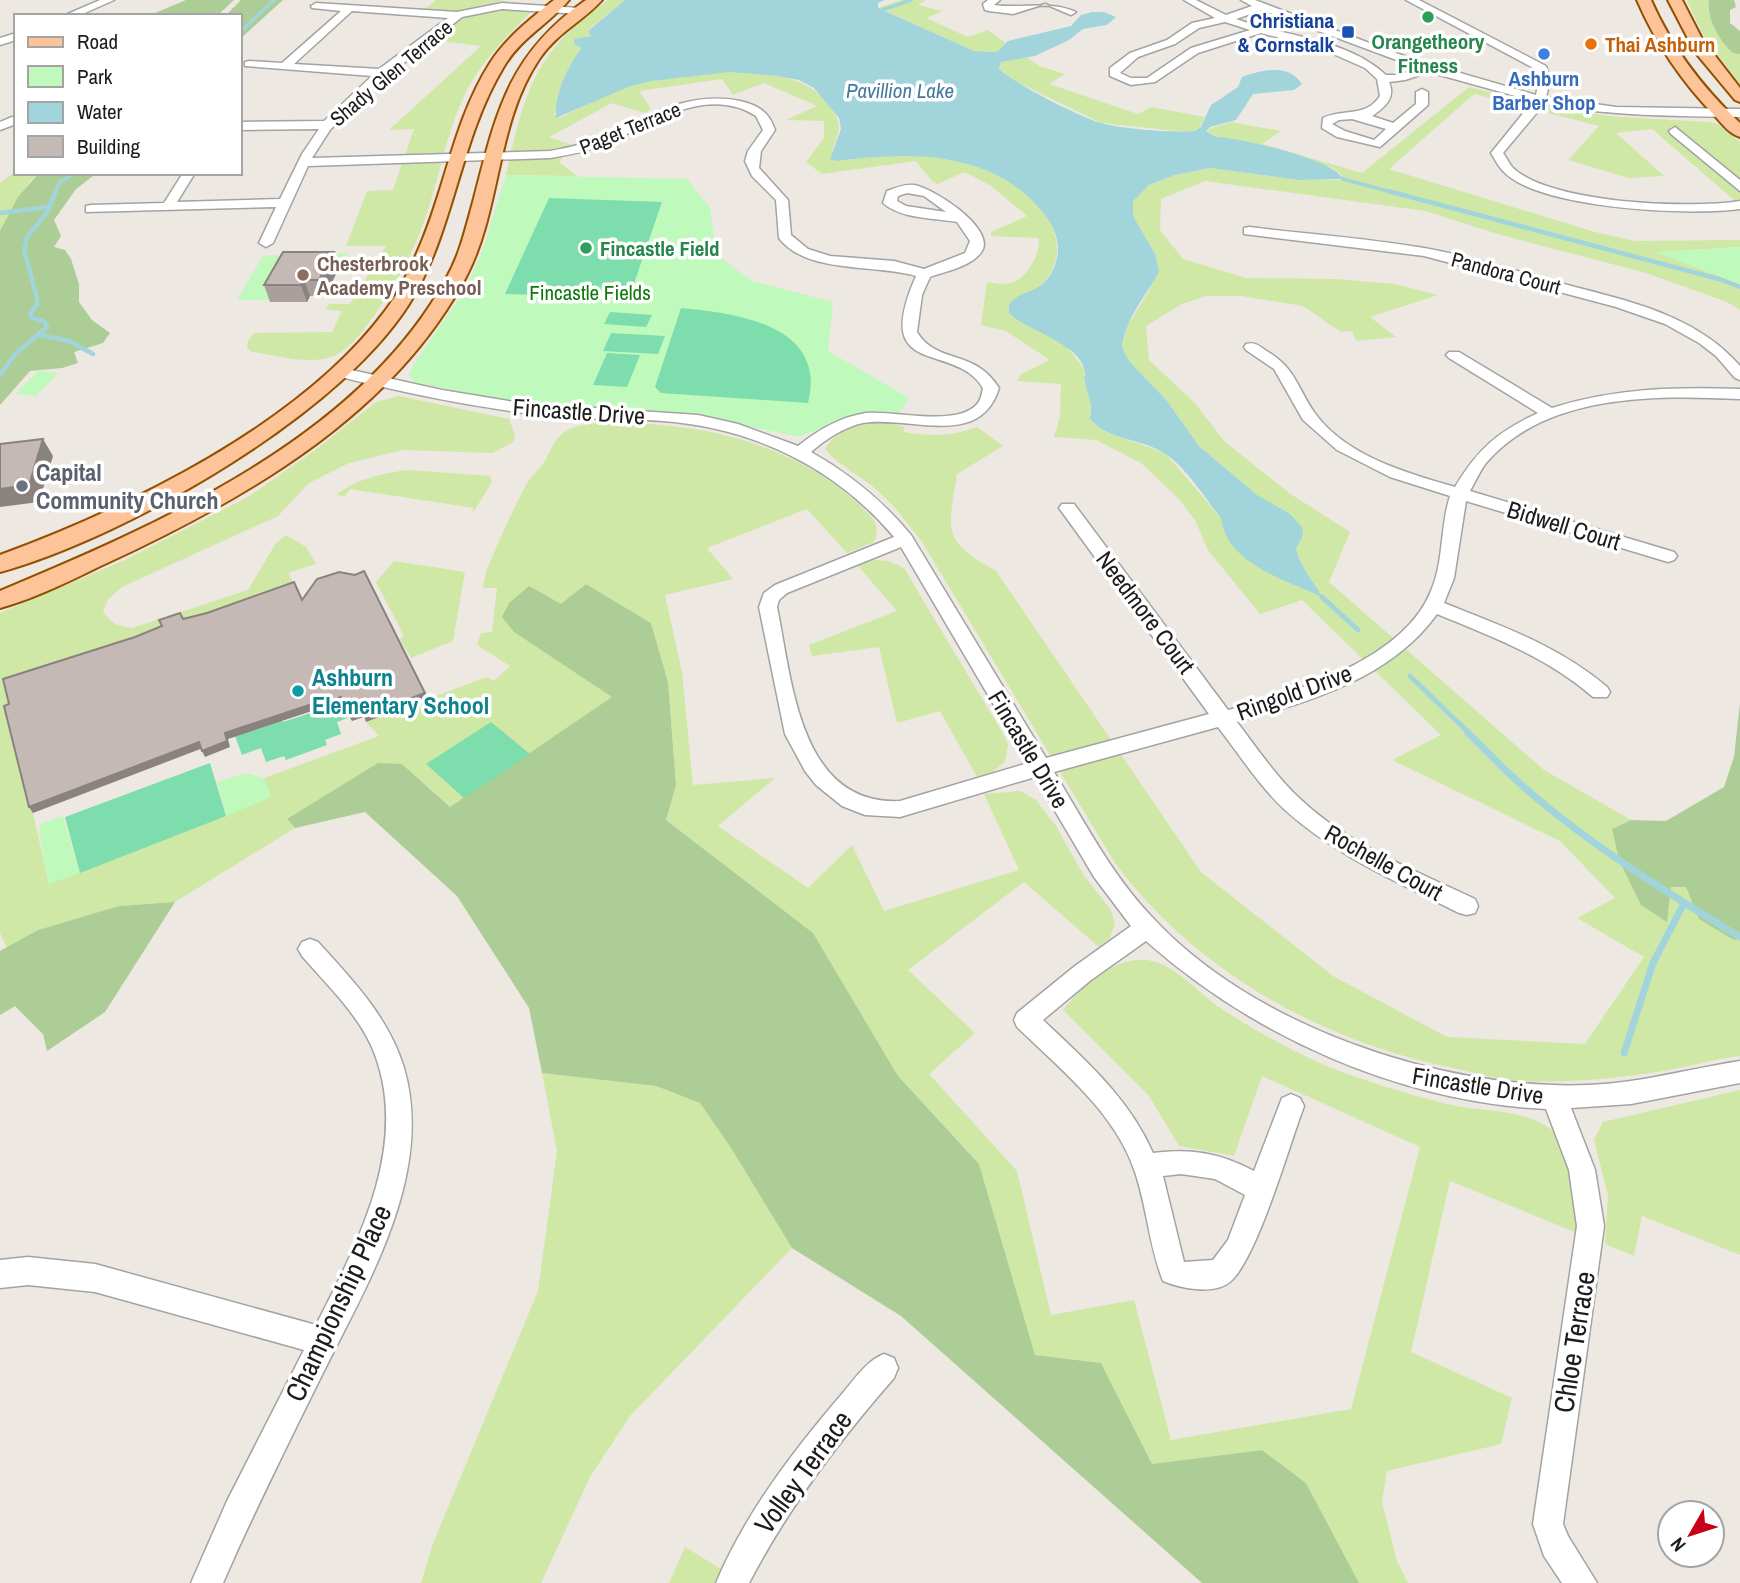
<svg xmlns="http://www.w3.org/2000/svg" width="1740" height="1583" viewBox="0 0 1740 1583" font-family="'Archivo Narrow',sans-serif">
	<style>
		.grass { fill: #cfe8a6 }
		.forest { fill: #accd95 }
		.park { fill: #bff9bc }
		.pitch { fill: #7eddad }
		.water { fill: #a1d5db }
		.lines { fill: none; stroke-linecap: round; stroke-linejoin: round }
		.stream-far3 { stroke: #a1d5db; stroke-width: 3.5 }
		.stream-far2 { stroke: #a1d5db; stroke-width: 4.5 }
		.stream-far1 { stroke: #a1d5db; stroke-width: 5 }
		.stream { stroke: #a1d5db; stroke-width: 7 }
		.minor-casing { stroke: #a3a3a3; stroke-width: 3 }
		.major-casing { stroke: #935000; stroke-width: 4 }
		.minor { fill: #fff; fill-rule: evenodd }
		.major { fill: #fcc498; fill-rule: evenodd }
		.wall { fill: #a99f9c }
		.shaded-wall { fill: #8a827f }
		.building { fill: #c5b9b5; stroke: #8a827f; stroke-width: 2 }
		.leisure-dot { fill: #2e9e5b; stroke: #fff; stroke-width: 2.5 }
		.transit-dot { fill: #1a4fb4; stroke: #fff; stroke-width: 2.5 }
		.food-dot { fill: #e8710a; stroke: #fff; stroke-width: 2.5 }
		.shop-dot { fill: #3f7fe0; stroke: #fff; stroke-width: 2.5 }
		.education-dot { fill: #8d6e63; stroke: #fff; stroke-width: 2.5 }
		.worship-dot { fill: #6b7280; stroke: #fff; stroke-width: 2.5 }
		.culture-dot { fill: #0f9aa8; stroke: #fff; stroke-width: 2.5 }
		.labels { text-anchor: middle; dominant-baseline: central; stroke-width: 7; stroke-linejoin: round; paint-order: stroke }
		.far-transit-label { font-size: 21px; font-weight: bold; fill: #164399; stroke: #fff; text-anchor: end }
		.far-leisure-label { font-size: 21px; font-weight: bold; fill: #27864d; stroke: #fff }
		.far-food-label { font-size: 21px; font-weight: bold; fill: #c56008; stroke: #fff; text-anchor: start }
		.far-street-label { font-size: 21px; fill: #1c1c1c; stroke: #fff }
		.far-shop-label { font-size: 21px; font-weight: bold; fill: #366cbe; stroke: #fff }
		.far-water-label { font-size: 21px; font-style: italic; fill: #437a9b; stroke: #fff }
		.far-education-label { font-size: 21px; font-weight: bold; fill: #785e54; stroke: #fff; text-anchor: start }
		.far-park-label { font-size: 21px; fill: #0f780b; stroke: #fff }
		.street-label { font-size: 24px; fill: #1c1c1c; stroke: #fff }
		.worship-label { font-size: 24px; font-weight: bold; fill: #5b616d; stroke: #fff; text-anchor: start }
		.culture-label { font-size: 24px; font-weight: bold; fill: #0d838f; stroke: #fff; text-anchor: start }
		.near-street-label { font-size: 28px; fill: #1c1c1c; stroke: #fff }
	</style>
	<rect width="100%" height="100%" fill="#ede8e1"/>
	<path class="grass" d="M436 0H505L454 12 424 10Z
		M608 0H625L588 30 592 36 574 40 573 42 583 48 569 66 554 115 560 118C582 107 604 95 628 87 676 71 788 57 824 99 842 121 842 125 832 151L837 161C882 155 932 151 976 165 1015 178 1075 224 1052 270 1046 282 1038 291 1025 293L1085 370 1084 381 1091 398 1090 419 1093 423 1109 433 1165 453 1221 518C1225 561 1287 581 1321 596 1313 577 1301 570 1296 549L1302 535 1289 513 1257 495 1199 446 1167 401 1129 361 1122 347 1127 327 1151 287 1155 254 1133 216V201L1139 192 1149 185 1175 175 1210 168 1299 180H1341L1342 175 1333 168 1259 145 1216 137 1206 130 1231 122 1281 131 1262 144 1362 173 1469 87 1555 109 1618 117 1710 122 1718 124 1740 142V205L1652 129 1616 133 1664 176 1629 178 1568 160 1599 126 1474 94 1389 169 1595 232 1635 241 1740 240V247L1657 252 1740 284V310L1727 302 1646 273 1501 235 1425 211 1205 181 1161 199 1160 230 1183 259 1246 278 1336 279 1394 284 1438 295 1370 317 1396 337 1356 341 1352 331 1341 332 1303 306 1242 296H1206L1182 304 1146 326 1149 360 1195 403 1224 441 1289 493 1350 532 1329 582 1544 770 1631 820 1612 829 1671 886 1687 887 1734 940 1740 939V1056C1712 1059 1685 1068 1657 1072 1612 1079 1565 1083 1519 1081 1499 1080 1477 1073 1457 1069 1323 1042 1197 973 1115 863L922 542C908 524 895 506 878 491 861 476 839 466 825 449 841 422 877 419 905 427L903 432C930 436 951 437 977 427L1003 446 957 474C948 532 941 540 996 571L1201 872 1333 976 1447 1037 1585 1044 1644 957 1577 918 1615 898 1560 841 1392 760 1441 735 1302 600 1260 614 1208 550 1195 520 1180 500 1141 463 1096 440 1054 437 1060 417 1061 384 1017 381 1021 374 1050 360 1006 331 981 325 987 282C994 283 1003 285 1010 283 1027 280 1040 254 1039 238L991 236V232L1027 216 991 186 965 172 937 184 932 181 916 161 822 174 806 162 824 138V121L786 120 817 106 764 83 733 95 722 79 639 91 651 109 644 113 612 103 549 137 572 145 559 162 577 176 506 175C525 91 534 52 608 0Z
		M901 0H926L918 5 943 11 926 18 968 37 988 30 1006 43 997 52 974 51 878 8Z
		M1687 0H1709L1708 11 1732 53 1740 54V84L1704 37Z
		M490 7 528 10 530 13C505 38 479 64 464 96 446 134 439 179 425 219 412 255 395 286 373 317 362 332 349 351 331 357 308 365 275 355 252 352L247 348 248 341 254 333 332 332 342 311 326 310 329 304H350L386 246H346L367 191 393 190 414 129 389 130 481 46 433 40 469 14Z
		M1026 57 1039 66 1065 74 1049 84 1138 114 1151 107 1205 117 1198 130 1185 132 1101 123 1017 82 999 69 1001 62Z
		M16 171V173H39L31 180 0 231V183Z
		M399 396 509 419 515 435 513 442 493 453 403 450 349 463 309 483 278 516 122 587 108 599 103 611C111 624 118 626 132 628L248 590 276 543 286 535 306 547 316 564 288 573 296 588 186 625 183 619 33 813 49 884 271 797 264 778 379 736 366 722 487 677 494 681 510 666 477 645 481 633 492 632 497 588H483L486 572C498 543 511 513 526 485 530 477 538 471 543 464 550 454 552 441 563 433 578 422 601 423 620 423 702 423 791 444 854 500 868 513 883 523 874 542L847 553 807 509 707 548 733 579 665 595 682 672 693 785 775 778 718 826 808 888 852 845 884 911 1019 870 984 794 1020 791 1036 800 1056 826 1083 874 1110 909 1115 923 1110 938 1099 947 1024 882 908 970 975 1033 929 1074 1017 1171 1051 1315 1134 1300 1171 1440 1351 1409 1420 1147 1262 1076 1234 1156 1179 1146 1149 1096 1063 1010C1082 986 1118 953 1152 961 1178 967 1200 995 1222 1009 1265 1037 1315 1064 1365 1080 1391 1089 1419 1097 1447 1104 1482 1113 1531 1107 1557 1135 1578 1157 1577 1205 1577 1233L1450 1181 1411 1352 1512 1398 1501 1444 1387 1471 1382 1502 1397 1561 1408 1583H1359L1306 1483 1262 1450 1152 1464 1101 1363 1035 1355 979 1164 898 1076 813 933 666 820 676 784 668 682 651 623 586 584 561 605 514 632 613 697 450 807 402 764 287 820 295 828 175 902 119 906 38 930 7 948 0 933V613L125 560 248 497 318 448 376 402Z
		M409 470 490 476 492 482 471 516 474 508 350 489 345 496 336 495C356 479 383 473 409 470Z
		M875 560 889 561 904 568 1002 732 1008 744 1005 762 992 772 977 777 940 711 897 723 879 647 812 656 809 645 897 611 858 566Z
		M394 561 465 572 453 641 411 658 400 639 404 636 376 582Z
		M542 1073 656 1086 700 1103 731 1148 792 1248 630 1416 590 1477 541 1583H421L432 1546 538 1291 557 1151Z
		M1740 1090V1255L1642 1216 1634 1256 1605 1244 1608 1195 1594 1140 1603 1122Z
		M685 1547 744 1583H669Z"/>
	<path class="forest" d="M186 0H234L217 16H148Z
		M241 0H283L240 39V16H225Z
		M1709 0H1734L1736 7 1730 10V23L1740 31V54L1733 53C1720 41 1706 18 1709 0Z
		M39 173H97L76 189 54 220 61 236 54 247 65 250 71 259 79 284V302L92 320 110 333 103 343 74 352 78 363 62 368 30 371 0 405V231L18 197Z
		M586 584 651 623 668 682 676 785 666 820 813 933 898 1076 979 1164 1035 1355 1101 1363 1152 1464 1262 1450 1306 1483 1359 1583H1202L901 1316 792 1248 731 1148 700 1103 656 1086 542 1073 529 1008 457 896 365 812 295 828 287 819 378 763 402 764 450 807 612 697 514 632 502 617 509 603 529 586 561 604Z
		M1740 703V939L1734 940 1699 919 1686 887H1671L1667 922 1641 905 1619 860 1612 829 1631 820 1666 821 1724 787 1734 757Z
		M175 902 105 1012 47 1051 43 1034 15 1006 0 1015V951L38 930 119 906Z"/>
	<path class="park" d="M506 175 687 179 710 208 716 254 752 281 833 302 828 351 909 398 899 413 857 414 798 437 693 414 641 409 514 403 415 382 409 376 414 364 465 290 483 249Z
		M1740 247V284L1655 252Z
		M348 253 339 268H289L271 300H237L263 256Z
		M38 371 58 373 36 396 16 394Z
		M246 773 264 778 271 797 226 816 217 782Z
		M63 816 80 873 49 884 39 832 40 824Z"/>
	<path class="pitch" d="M549 198 662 202 629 298 505 294Z
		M681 308C736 313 828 325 808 403L661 393 655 387Z
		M610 312 652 315 646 327 604 324Z
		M611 333 665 336 658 354 603 351Z
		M607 353 640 355 627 387 593 385Z
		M344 702 350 717 337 722 341 734 325 740 327 745 286 760 284 756 266 762 261 748 242 755 235 736 282 719 283 722Z
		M491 722 530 754 464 798 426 764Z
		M210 763 226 816 80 873 65 817Z"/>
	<path class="water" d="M625 0H885L878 3V8L974 51 997 52 1008 41 1071 26 1081 15 1092 12H1104L1116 17 1107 25 1083 29 1069 40 1035 56 1001 62 999 69C1017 85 1078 116 1101 123 1121 129 1174 133 1195 131L1201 127 1211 105 1238 87 1242 77C1262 70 1289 63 1302 84L1294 90 1253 94 1236 120 1210 127 1206 131 1216 137C1240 138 1334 159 1343 179L1299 180 1210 168 1175 175 1149 185 1133 201V216L1155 254 1159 272C1145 297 1126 318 1122 347L1129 361 1167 401 1199 446 1257 495 1289 513 1302 527 1303 535 1296 549C1301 569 1313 579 1322 597 1288 581 1225 563 1221 518 1204 497 1186 467 1164 453 1141 438 1109 441 1090 419 1093 401 1088 398 1085 382 1082 373 1086 381 1085 372 1081 343 1028 332 1009 313V305C1022 286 1042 298 1055 265 1062 246 1056 230 1045 215 995 150 911 151 837 161L830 159 841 129 839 118 814 88 799 80 778 76 729 72 651 81 628 87 556 118C554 97 567 65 582 48L574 44V39L591 36 588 31Z"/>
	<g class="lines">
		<path class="stream-far3" d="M882 10 911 0
			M240 32 274 0
			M1343 179 1395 193
			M55 193 60 182 76 173"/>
		<path class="stream-far2" d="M1388 191 1719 279 1740 287
			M0 213 48 207
			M40 335 69 341 93 354
			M0 375 15 354 47 327 45 322 31 317 30 314 37 305V298L24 250 27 237 46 214 56 191"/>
		<path class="stream-far1" d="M1322 597 1358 630
			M1410 676 1470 734"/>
		<path class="stream" d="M1468 733C1487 751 1505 771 1525 788 1587 843 1669 894 1740 937
			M1624 1053 1653 963 1684 903"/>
		<g class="minor-casing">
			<path id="minor" d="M100 0H114L78 16H63Z
				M988 0H1000L994 5C1023 9 1049 0 1076 12L1071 15 1045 4 1013 14 989 11 985 10 983 4Z
				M1184 0H1196L1226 15 1252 6 1241 0H1255L1412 59 1536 95 1539 80 1537 70 1406 0H1419L1546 66 1550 80 1546 97 1616 107 1740 109V117C1674 116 1609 116 1544 104L1503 153C1506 157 1509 163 1512 167 1549 204 1690 209 1740 201V209C1690 216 1538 209 1503 171 1498 166 1495 159 1491 153L1533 101 1429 72 1405 80 1389 82C1396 98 1385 107 1372 116L1393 123 1416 104V92L1422 89 1428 92V105L1380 147 1337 137 1322 128 1323 118C1344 108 1366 118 1380 96L1377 79 1365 68 1322 49 1261 33 1198 53 1155 82 1131 85 1110 76V68L1130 53 1167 40 1192 23 1215 18ZM1262 10 1418 68 1400 75H1386C1346 38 1286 37 1236 19ZM1225 22 1250 30 1191 48 1147 78H1131L1120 73 1138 57 1175 44 1199 28ZM1352 119 1386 129 1374 140 1345 131 1332 124 1339 120Z
				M316 3 457 12 502 3 580 8 585 11 580 14 502 9 462 17 357 100 330 130 312 158 550 151C566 148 582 145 597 138 644 119 686 90 740 101 758 105 769 112 775 130L761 151 759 168 788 200 791 235 808 249 830 256 894 261 924 269 965 253 970 241 957 222C934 218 901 219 883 203L887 191C896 188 904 184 914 185 933 188 992 226 983 249 975 266 946 271 930 277L922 295 917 332C937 365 974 348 999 388 980 450 909 415 863 423 844 427 826 439 811 452 850 474 882 500 911 535L1046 758 1209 714 1062 512 1059 508 1062 504H1074L1228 710C1293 693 1403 661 1431 591 1444 561 1440 527 1450 496L1390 477 1337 450 1303 420 1274 369 1246 350 1244 347 1246 344C1254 342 1258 345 1265 350 1296 368 1296 386 1314 412 1345 456 1407 473 1455 487 1478 449 1497 432 1538 413L1449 358 1446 355 1449 352H1459L1552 408C1614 388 1676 387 1740 389V399C1656 395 1546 393 1486 463 1480 471 1475 482 1470 491L1674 552 1677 556 1674 560 1668 562 1466 501 1454 578 1444 603C1502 626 1559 646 1607 687L1610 692 1607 697H1593C1547 657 1493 637 1437 614 1391 678 1309 702 1237 722 1256 747 1275 775 1298 797 1348 845 1414 870 1475 899L1478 906 1475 913 1467 915 1459 913C1398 882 1336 856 1285 810 1260 787 1239 754 1218 727L1054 772C1084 821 1111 874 1151 916 1251 1026 1442 1091 1589 1085 1640 1083 1689 1069 1740 1061V1083L1631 1104 1571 1108 1595 1170 1604 1226 1563 1524 1568 1536 1597 1583H1562L1544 1556 1533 1524 1577 1226 1569 1170 1546 1109C1401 1102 1254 1037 1146 941L1091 980 1043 1020C1085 1060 1129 1098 1153 1153 1192 1148 1220 1153 1254 1171L1282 1098 1291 1094 1300 1098 1304 1106C1289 1146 1258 1256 1231 1281 1215 1296 1180 1288 1163 1281 1149 1246 1147 1207 1135 1172 1115 1112 1061 1070 1017 1027L1014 1020 1017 1013 1075 966 1131 926 1094 877 1035 777 900 817 865 815 842 806 816 785 805 771 785 734 759 607 764 593 775 585 894 537C835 467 754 428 663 421 624 418 585 420 547 416 474 407 403 393 333 375L330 372 338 367 442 390 520 403 698 415 738 424 798 446C818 430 840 417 866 413 894 410 959 428 978 403 981 399 982 393 983 388 954 340 870 381 916 276 875 264 806 274 779 238L776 200 752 176 745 161 748 151 763 130 756 116C707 85 653 123 608 143 589 151 570 155 550 158L308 166 273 243 266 247 259 243 276 207 86 212V206L91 205 164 203 183 173H195L177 202 280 199 302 154 319 129 240 130V122L324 121 372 76 245 66V62L249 61 282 63 341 11 312 8 311 6ZM352 11 448 18 379 69 294 64ZM907 193 924 196 946 212 906 206 897 201 898 196ZM901 547 1028 763 900 801C799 806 792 680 777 607L779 600 787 593ZM1181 1174 1215 1179 1245 1195 1228 1240 1213 1260 1184 1262 1163 1176Z
				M16 33V40L0 45V38Z
				M12 117 16 118V124L0 130V122Z
				M1675 127 1740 180V191L1671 134 1669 131Z
				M1249 227C1307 234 1366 238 1424 248 1471 256 1518 272 1564 284 1627 301 1695 314 1740 366V380L1735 378 1716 356 1699 343 1665 324 1616 307 1424 256 1244 234V228Z
				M310 939 318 942C353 981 388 1016 404 1068 436 1178 362 1292 316 1387 284 1452 252 1516 223 1583H191L227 1501 304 1350 95 1292 28 1285 0 1288V1260L28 1257 95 1264 316 1325C359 1241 413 1140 371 1045 355 1011 326 984 302 956L298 949 302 942Z
				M884 1354 894 1358 898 1368 894 1378C838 1442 788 1508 749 1583H716C745 1514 793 1451 842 1394 854 1380 866 1361 884 1354Z"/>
		</g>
		<g class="major-casing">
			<path id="major" d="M554 0H569C548 25 520 38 503 68 461 138 455 223 415 294 350 410 127 537 0 572V555C130 507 300 425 385 311 398 294 407 275 416 255 445 193 452 123 490 63 506 38 530 19 554 0Z
				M586 0H602C583 21 557 33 540 58 495 124 502 208 466 277 392 416 245 499 107 563 73 579 37 598 0 608V591C160 524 361 437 447 277 460 254 466 227 473 202 496 114 507 55 586 0Z
				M1637 0H1651C1672 48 1702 87 1740 123V137C1730 134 1722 124 1715 116 1682 82 1656 44 1637 0Z
				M1668 0H1682L1702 39 1740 88V102L1735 100 1695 52Z"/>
		</g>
		<use href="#minor" class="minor"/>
		<use href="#major" class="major"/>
	</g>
	<path class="wall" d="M334 252 339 268 325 296H310L307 302H270L264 285Z"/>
	<path class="shaded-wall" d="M334 252 339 268 325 296 319 280Z
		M304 280 310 296 307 302 301 285Z
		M43 439 53 456 39 502 0 507V489Z
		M425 693 427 699 366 722 364 716Z
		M341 697 344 702 331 707 328 701Z
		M327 699 330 705 228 739 230 747 205 757 202 751 225 733Z
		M361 711 364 717 352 721 349 716Z
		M199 742 203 748 33 813 29 807Z"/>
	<path class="building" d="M283 252H334L319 280H304L301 285H264Z
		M43 439 29 485 0 489V444Z
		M364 571 425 693 364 716 361 711 349 716 341 697 328 701 327 699 225 733 227 741 202 751 199 742 29 807 4 706 9 704 3 679 135 637 162 626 159 620 180 613 183 619 207 613 294 582 302 600 317 579 339 572 355 575Z"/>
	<g class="leisure-dot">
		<circle cx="1428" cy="17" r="7"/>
		<circle cx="586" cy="248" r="7"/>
	</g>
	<rect class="transit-dot" x="1341" y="25" width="14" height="14" rx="3.5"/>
	<circle class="food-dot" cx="1591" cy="44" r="7"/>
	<circle class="shop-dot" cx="1544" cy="54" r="7"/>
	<circle class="education-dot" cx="303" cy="275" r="7"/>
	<circle class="worship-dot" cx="22" cy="486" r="7"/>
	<circle class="culture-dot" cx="298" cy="691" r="7"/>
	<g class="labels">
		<g class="far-transit-label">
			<text x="1334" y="20">Christiana<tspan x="1334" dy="24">&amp; Cornstalk</tspan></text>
		</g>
		<g class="far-leisure-label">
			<text x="1428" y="41">Orangetheory<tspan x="1428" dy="24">Fitness</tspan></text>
			<text x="600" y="248" text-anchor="start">Fincastle Field</text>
		</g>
		<g class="far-food-label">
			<text x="1605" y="44">Thai Ashburn</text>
		</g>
		<g class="far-street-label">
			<text transform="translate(391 73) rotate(-40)">Shady Glen Terrace</text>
			<text transform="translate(630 128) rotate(-22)">Paget Terrace</text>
			<text transform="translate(1506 273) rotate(15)">Pandora Court</text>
		</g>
		<g class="far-shop-label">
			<text x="1544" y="78">Ashburn<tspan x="1544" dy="24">Barber Shop</tspan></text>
		</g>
		<g class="far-water-label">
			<text x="900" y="90">Pavillion Lake</text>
		</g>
		<g class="far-education-label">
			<text x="317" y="263">Chesterbrook<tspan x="317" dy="24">Academy Preschool</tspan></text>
		</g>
		<g class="far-park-label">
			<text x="590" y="292">Fincastle Fields</text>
		</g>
		<g class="street-label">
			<text transform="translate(579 411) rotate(4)">Fincastle Drive</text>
			<text transform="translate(1564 525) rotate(17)">Bidwell Court</text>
			<text transform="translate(1146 612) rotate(53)">Needmore Court</text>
			<text transform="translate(1294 692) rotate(-20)">Ringold Drive</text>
			<text transform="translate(1029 749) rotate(59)">Fincastle Drive</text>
			<text transform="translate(1384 862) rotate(29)">Rochelle Court</text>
			<text transform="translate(1478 1085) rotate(9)">Fincastle Drive</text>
		</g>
		<g class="worship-label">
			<text x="36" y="472">Capital<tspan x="36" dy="28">Community Church</tspan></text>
		</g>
		<g class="culture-label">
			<text x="312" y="677">Ashburn<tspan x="312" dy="28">Elementary School</tspan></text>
		</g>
		<g class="near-street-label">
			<text transform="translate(338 1303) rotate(-65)">Championship Place</text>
			<text transform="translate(1574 1342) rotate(-81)">Chloe Terrace</text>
			<text transform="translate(803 1472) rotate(-54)">Volley Terrace</text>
		</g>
	</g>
	<rect x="14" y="14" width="228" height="161" fill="#ffffff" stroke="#a4a4a4" stroke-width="2"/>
	<rect x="28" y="37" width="35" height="10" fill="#fcc498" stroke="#a4a4a4" stroke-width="2"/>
	<text x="77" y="49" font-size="21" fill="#1c1c1c">Road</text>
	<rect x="28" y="66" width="35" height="21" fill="#bff9bc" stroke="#a4a4a4" stroke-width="2"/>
	<text x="77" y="84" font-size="21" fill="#1c1c1c">Park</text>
	<rect x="28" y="102" width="35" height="21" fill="#a1d5db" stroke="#a4a4a4" stroke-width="2"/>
	<text x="77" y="119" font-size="21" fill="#1c1c1c">Water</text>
	<rect x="28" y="136" width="35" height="21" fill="#c5b9b5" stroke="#a4a4a4" stroke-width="2"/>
	<text x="77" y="154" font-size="21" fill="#1c1c1c">Building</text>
	<g transform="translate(1691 1534) rotate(231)"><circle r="33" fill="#ffffff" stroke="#a4a4a4" stroke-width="2"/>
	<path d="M0-5L12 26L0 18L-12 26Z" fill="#c70018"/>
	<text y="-10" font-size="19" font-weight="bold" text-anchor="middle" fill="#1c1c1c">N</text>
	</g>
</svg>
